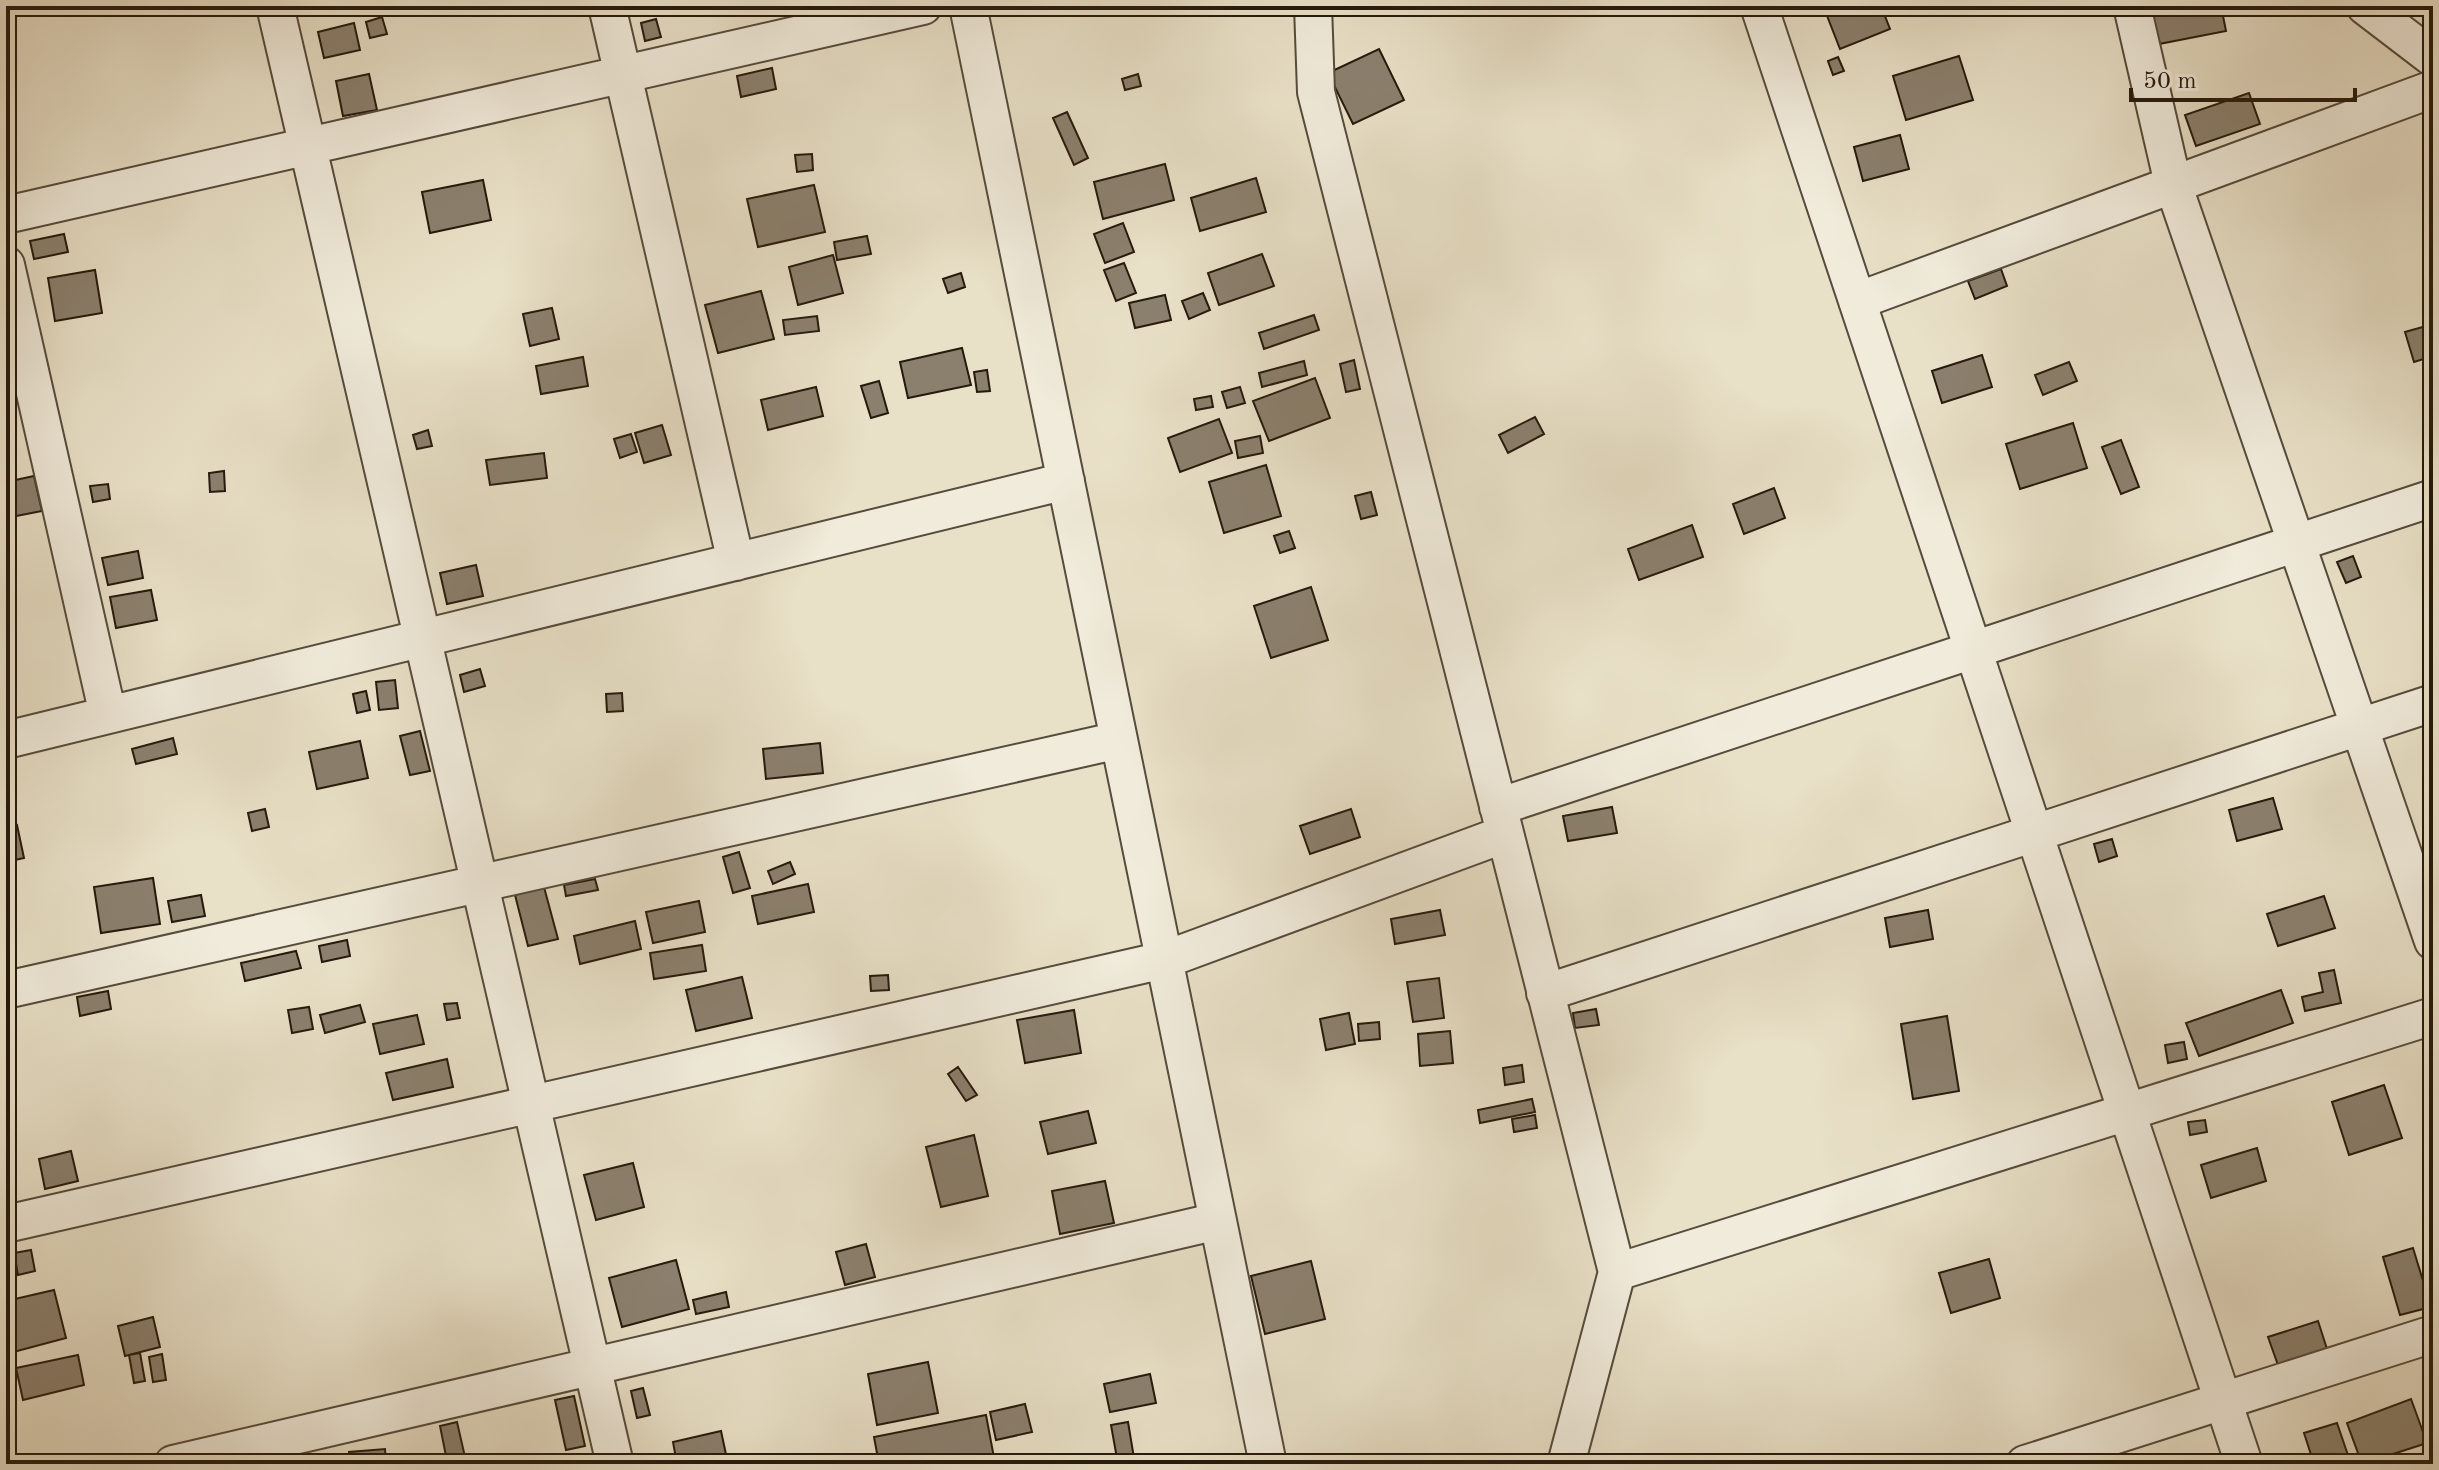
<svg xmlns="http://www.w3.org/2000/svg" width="2439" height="1470" viewBox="0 0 2439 1470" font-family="'Old Standard TT',serif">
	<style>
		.building { fill: #8b806e; stroke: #26190d; stroke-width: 2 }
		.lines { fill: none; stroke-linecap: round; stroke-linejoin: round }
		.street-casing { stroke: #564b3c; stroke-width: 40 }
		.street { stroke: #f0ebdb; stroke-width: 36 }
	</style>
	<rect width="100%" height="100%" fill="#e8e0c7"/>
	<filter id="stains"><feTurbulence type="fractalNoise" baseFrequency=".0025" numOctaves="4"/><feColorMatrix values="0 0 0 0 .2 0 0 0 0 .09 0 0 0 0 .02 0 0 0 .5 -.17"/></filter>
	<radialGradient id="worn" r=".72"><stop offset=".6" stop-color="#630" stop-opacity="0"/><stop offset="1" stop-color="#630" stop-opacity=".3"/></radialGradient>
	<path class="building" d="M778 6H821L781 16Z
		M1829 6H1881L1890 29 1840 49 1824 8Z
		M2151 6H2221L2226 31 2159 44Z
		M382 17 387 34 370 38 366 22Z
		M656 19 661 37 645 41 641 23Z
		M354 23 360 50 324 58 318 32Z
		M1379 49 1404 100 1353 124 1328 73Z
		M1959 56 1973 100 1906 120 1893 76Z
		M1838 57 1844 71 1833 75 1828 61Z
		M772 68 776 89 741 97 737 76Z
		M369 74 377 110 343 116 336 81Z
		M1138 74 1141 86 1125 90 1122 79Z
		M2249 93 2260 124 2196 146 2185 115Z
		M1067 112 1088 158 1074 165 1053 118Z
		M1900 135 1909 169 1863 181 1854 147Z
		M812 154 813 170 797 172 795 155Z
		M1165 164 1174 200 1103 219 1094 182Z
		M1256 178 1266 212 1200 231 1191 198Z
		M483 180 491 220 430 233 422 192Z
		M814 185 825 232 758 247 747 199Z
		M1123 223 1134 252 1105 263 1094 234Z
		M64 234 68 252 34 259 30 241Z
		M867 236 871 254 837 260 834 242Z
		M1262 254 1274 286 1219 305 1208 273Z
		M833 255 843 293 798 305 789 267Z
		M1124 263 1136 293 1116 301 1104 270Z
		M2001 269 2007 286 1975 299 1968 281Z
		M95 270 102 313 55 321 48 278Z
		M961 273 965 287 948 293 943 279Z
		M761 291 774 339 718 353 705 305Z
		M1203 293 1210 310 1189 319 1182 301Z
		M1165 295 1171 320 1135 328 1129 303Z
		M552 308 559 339 530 346 523 314Z
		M1314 315 1319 330 1264 349 1259 333Z
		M817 316 819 331 785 335 783 320Z
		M2433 324V356L2414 362 2405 332Z
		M962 348 971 385 908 398 900 362Z
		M1982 355 1992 387 1942 403 1932 371Z
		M583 357 588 386 541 394 536 366Z
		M1354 360 1360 389 1346 392 1340 364Z
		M1304 361 1307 375 1262 387 1259 373Z
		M2069 362 2077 381 2043 395 2035 375Z
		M987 370 990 391 977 392 974 372Z
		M1315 378 1330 418 1269 441 1253 401Z
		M879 381 888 413 871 418 861 386Z
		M816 387 823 416 768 430 761 400Z
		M1240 387 1245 403 1227 408 1222 392Z
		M1211 396 1213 407 1196 410 1194 399Z
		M1535 417 1544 434 1508 453 1499 435Z
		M1219 419 1232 453 1180 472 1168 438Z
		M2073 423 2087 468 2020 489 2006 444Z
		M662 425 671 455 644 463 635 433Z
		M428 430 432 446 417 449 413 435Z
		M631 434 637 452 620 458 614 439Z
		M1260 436 1263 453 1238 458 1235 441Z
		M2121 440 2139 487 2121 494 2102 447Z
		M544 453 547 478 490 485 486 460Z
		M1266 465 1281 516 1224 533 1209 482Z
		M224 471 225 491 210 492 209 473Z
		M34 476 42 511 6 518V482Z
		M108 484 110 499 93 502 90 486Z
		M1774 488 1785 518 1744 534 1733 504Z
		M1371 492 1377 515 1361 519 1355 496Z
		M1692 525 1703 557 1639 580 1628 549Z
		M1289 531 1295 548 1280 553 1274 536Z
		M138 551 143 578 108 585 102 558Z
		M2353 556 2361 577 2346 583 2337 562Z
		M476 565 483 596 447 604 440 573Z
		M1311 587 1328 640 1271 658 1254 606Z
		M151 590 157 620 116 628 110 597Z
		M480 669 485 686 464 692 460 675Z
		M395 680 398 708 379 710 376 682Z
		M366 691 370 710 357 713 353 694Z
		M622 693 623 711 607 712 606 694Z
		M420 731 430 771 410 775 400 736Z
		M173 738 177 754 136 764 132 749Z
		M360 741 368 778 317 789 309 752Z
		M820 743 823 773 766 779 763 749Z
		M2273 798 2282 829 2237 841 2229 810Z
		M1612 807 1617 833 1568 841 1563 816Z
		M265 809 269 827 252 831 248 813Z
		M1351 809 1360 837 1310 854 1300 826Z
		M17 825 24 858 6 862V827Z
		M2112 839 2117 856 2099 862 2094 844Z
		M739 852 750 888 733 893 723 857Z
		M790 862 795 874 773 884 768 871Z
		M153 878 160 924 101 933 94 887Z
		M595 879 598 890 566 896 564 885Z
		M808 884 814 912 758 924 752 896Z
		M544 887 558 939 528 946 515 895Z
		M201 895 205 916 172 922 168 901Z
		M2324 896 2335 928 2278 946 2267 914Z
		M699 901 705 932 653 943 646 912Z
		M1440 910 1445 935 1395 944 1391 919Z
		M1928 910 1933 939 1890 947 1885 918Z
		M635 921 641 949 580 964 574 936Z
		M347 940 350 956 322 962 319 946Z
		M702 945 706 971 654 979 650 953Z
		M296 951 301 968 245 981 241 963Z
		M2334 970 2341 1003 2305 1011 2302 997 2323 992 2319 973Z
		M888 975 889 990 871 991 870 976Z
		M742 977 752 1018 696 1031 686 990Z
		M1439 978 1444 1018 1413 1022 1407 982Z
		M2281 990 2293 1023 2199 1056 2186 1023Z
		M108 991 111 1009 80 1016 77 997Z
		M457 1003 460 1018 447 1020 444 1004Z
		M360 1005 365 1022 325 1033 320 1015Z
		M309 1007 313 1029 292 1033 288 1010Z
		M1596 1009 1599 1025 1575 1028 1573 1013Z
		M1074 1010 1081 1053 1025 1063 1017 1020Z
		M1349 1013 1355 1044 1326 1050 1320 1019Z
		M417 1015 424 1044 380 1054 373 1024Z
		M1947 1016 1959 1091 1913 1099 1901 1024Z
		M1379 1022 1380 1039 1359 1041 1358 1024Z
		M1450 1031 1453 1063 1420 1066 1418 1034Z
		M2184 1042 2187 1059 2168 1063 2165 1045Z
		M447 1059 453 1087 393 1100 386 1073Z
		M1522 1065 1524 1082 1505 1085 1503 1068Z
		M958 1067 977 1095 966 1101 948 1074Z
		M2384 1085 2402 1138 2349 1155 2332 1102Z
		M1532 1099 1535 1112 1480 1123 1478 1110Z
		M1088 1111 1096 1143 1048 1154 1040 1122Z
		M1535 1115 1537 1128 1514 1132 1512 1119Z
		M2205 1120 2207 1132 2190 1135 2188 1122Z
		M974 1135 988 1196 941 1207 926 1147Z
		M2257 1148 2266 1181 2211 1198 2201 1165Z
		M71 1151 78 1181 45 1189 39 1159Z
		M633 1163 644 1207 596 1220 584 1175Z
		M1105 1181 1114 1223 1060 1234 1052 1191Z
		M866 1244 875 1277 845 1285 836 1252Z
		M2413 1248 2431 1307 2400 1315 2383 1257Z
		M31 1250 35 1271 18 1275 14 1253Z
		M1989 1259 2000 1298 1951 1313 1939 1273Z
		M676 1260 689 1309 622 1327 609 1278Z
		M1311 1261 1325 1319 1265 1334 1251 1276Z
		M54 1290 66 1338 6 1354V1301Z
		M726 1292 729 1307 696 1314 693 1300Z
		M153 1317 160 1347 125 1356 118 1326Z
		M2318 1321 2328 1352 2279 1368 2268 1337Z
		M140 1353 145 1381 134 1383 129 1355Z
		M162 1354 166 1380 153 1382 149 1357Z
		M78 1355 84 1385 23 1400 16 1368Z
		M928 1362 938 1413 877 1425 868 1374Z
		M1150 1374 1156 1403 1110 1412 1104 1384Z
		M643 1388 650 1415 637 1418 631 1391Z
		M574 1396 585 1446 566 1450 555 1400Z
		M2411 1399 2427 1443 2362 1464 2347 1423Z
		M1025 1404 1032 1432 996 1440 990 1412Z
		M986 1415 995 1463 879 1464 874 1437Z
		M457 1422 465 1457 447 1461 440 1426Z
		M1128 1422 1135 1464H1118L1111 1425Z
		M2337 1423 2351 1464H2314L2304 1433Z
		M721 1431 727 1459 677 1464 673 1442Z
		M385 1449 386 1464H350L349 1452Z"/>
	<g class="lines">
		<g class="street-casing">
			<path id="street" d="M275 6 615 1464
				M607 6 736 562
				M968 6 1268 1464
				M1313 6 1316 92 1617 1272 1566 1464
				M1759 6 2244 1464
				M2132 6 2173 184 2433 941
				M2365 6 2433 58
				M6 215 923 6
				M6 265 108 715
				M1857 301 2433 89
				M6 740 1066 481
				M1498 807 2433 498
				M6 990 1119 740
				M1545 993 2433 703
				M6 1224 1164 960 1505 834
				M1617 1272 2433 1016
				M173 1464 1218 1221
				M2025 1464 2433 1334"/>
		</g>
		<use href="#street" class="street"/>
	</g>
	<rect width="2439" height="1470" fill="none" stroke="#e8e0c7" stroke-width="32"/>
	<rect x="8" y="8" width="2423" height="1454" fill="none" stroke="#26190d" stroke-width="4"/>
	<rect x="16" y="16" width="2407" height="1438" fill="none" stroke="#26190d" stroke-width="2"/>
	<path d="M2131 88v12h224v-12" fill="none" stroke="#26190d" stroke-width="4"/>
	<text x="2143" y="88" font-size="24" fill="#26190d" stroke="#f0ebdb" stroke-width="6" paint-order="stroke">50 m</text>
	<rect width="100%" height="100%" filter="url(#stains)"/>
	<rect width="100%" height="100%" fill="url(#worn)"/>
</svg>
